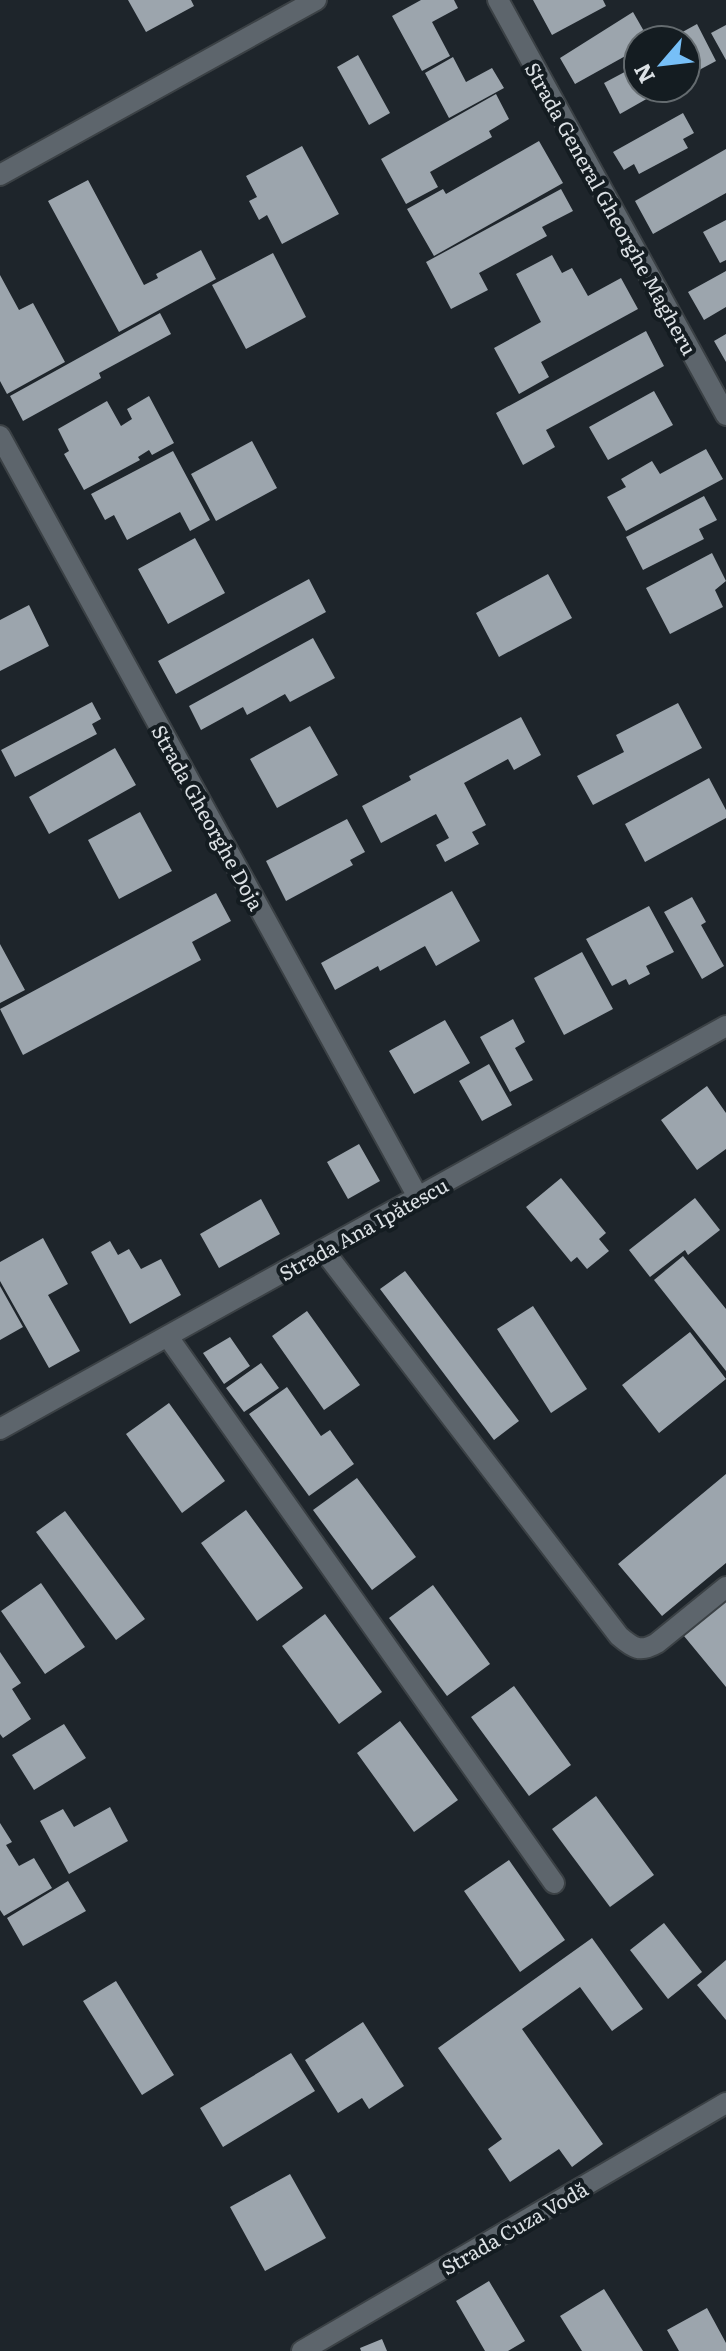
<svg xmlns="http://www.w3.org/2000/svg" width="726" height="2351" viewBox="0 0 726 2351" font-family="Literata,serif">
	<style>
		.building { fill: #9ca5ad }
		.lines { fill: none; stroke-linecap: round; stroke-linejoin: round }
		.minor-casing { stroke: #3b4145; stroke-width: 24 }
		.minor { stroke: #5d656c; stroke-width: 20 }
		.labels { text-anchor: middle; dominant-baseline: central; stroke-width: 8; stroke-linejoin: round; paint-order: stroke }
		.street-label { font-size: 20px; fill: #dce1e5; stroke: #141c21 }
	</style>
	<rect width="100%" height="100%" fill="#1e252b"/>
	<path class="building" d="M128 0H191L194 6 146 32Z
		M421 0H454L458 8 432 22 450 56 422 71 392 16Z
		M533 0H603L606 6 552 35Z
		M633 12 649 40H638V49L575 84 560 58Z
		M697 24 716 61 686 77V40H668Z
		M726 25V60L711 33Z
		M358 55 390 113 369 125 337 67Z
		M453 57 466 82 492 68 504 88 449 118 425 73Z
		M634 67 638 88H645L650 97 620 114 604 83Z
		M496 94 509 119 489 131 492 137 430 172 438 187 406 204 381 159Z
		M683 113 694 133 683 139 688 148 639 174 634 164 624 170 613 152Z
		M539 141 563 183 434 256 407 209 443 189 446 194Z
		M302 146 339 214 282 244 267 215 259 220 249 201 257 197 246 176Z
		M726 149V193L653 234 635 201Z
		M88 180 144 285 158 278 156 274 201 250 216 279 119 332 48 201Z
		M561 189 573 211 542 227 547 236 479 273 488 290 451 309 426 262Z
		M726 220V260L720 263 703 232Z
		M273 253 306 317 246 349 212 285Z
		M552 255 562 273 572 268 588 296 621 278 638 309 541 362 549 377 519 394 494 348 541 322 516 274Z
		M726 271V307L704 320 688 292Z
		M0 275 19 310 33 303 65 362 7 394 0 381Z
		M160 313 171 334 99 373 101 378 23 421 10 396Z
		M646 331 664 366 546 430 555 447 523 465 496 413Z
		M726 334V362L714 341Z
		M654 391 673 425 608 460 589 427Z
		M149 396 174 443 152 455 149 450 138 457 140 460 84 490 64 454 69 451 58 429 107 401 121 426 132 419 127 409Z
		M252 441 277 488 216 521 191 474Z
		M706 449 723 479 626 531 607 497 626 487 621 479 652 461 660 474Z
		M173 451 210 520 190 531 180 512 127 540 114 515 105 520 91 494Z
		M704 496 717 520 699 529 704 539 643 570 626 537Z
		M195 538 225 593 168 624 138 569Z
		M712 553 726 581 715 590 723 607 670 634 646 588Z
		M548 574 572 618 499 657 476 613Z
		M309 579 326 612 176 694 158 661Z
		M29 605 49 646 0 671V620Z
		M313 638 335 678 290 702 285 694 247 715 243 707 201 730 189 706Z
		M92 702 101 719 92 724 97 734 15 777 1 750Z
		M678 703 702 748 593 805 577 776 624 752 616 735Z
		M521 717 541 755 514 770 508 759 464 783 486 825 472 832 479 844 445 862 436 845 449 838 436 814 381 843 362 806 411 780 409 776Z
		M310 726 338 775 277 808 250 759Z
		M115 748 136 785 49 834 29 797Z
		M709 778 726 810V818L645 862 625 824Z
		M140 812 172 871 119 899 88 840Z
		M347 819 365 852 350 860 353 865 286 901 266 861Z
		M452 891 480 941 436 966 425 946 380 971 378 966 335 990 321 963Z
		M216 893 231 921 192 942 201 960 23 1055 0 1009Z
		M692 897 706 922 701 925 724 966 702 979 664 912Z
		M649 906 674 952 646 966 650 974 629 985 626 979 612 986 586 939Z
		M0 944 25 990 0 1003Z
		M582 952 613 1009 564 1035 534 978Z
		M513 1019 525 1042 515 1048 533 1080 510 1092 480 1037Z
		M445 1020 470 1063 414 1094 389 1051Z
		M489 1064 512 1105 482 1121 459 1081Z
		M707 1086 726 1113V1149L697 1170 661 1120Z
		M359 1144 380 1181 348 1199 327 1162Z
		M561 1178 606 1233 599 1239 609 1251 587 1269 577 1257 571 1262 526 1207Z
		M695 1198 720 1230 688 1255 685 1250 650 1277 629 1250Z
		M261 1199 280 1234 219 1268 200 1234Z
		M43 1238 68 1284 48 1295 80 1351 49 1368 0 1281V1262Z
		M110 1241 118 1255 129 1249 141 1269 161 1259 181 1295 130 1324 91 1252Z
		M683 1256 726 1309V1371L654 1280Z
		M405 1271 519 1421 494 1440 380 1289Z
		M0 1286 23 1327 0 1340Z
		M533 1306 587 1389 551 1413 497 1329Z
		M307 1311 360 1385 324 1410 272 1336Z
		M690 1332 726 1379 659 1433 622 1385Z
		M230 1337 250 1366 224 1384 203 1353Z
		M261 1363 279 1388 244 1412 226 1388Z
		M287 1387 321 1436 330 1430 354 1464 309 1496 249 1414Z
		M169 1403 225 1481 182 1513 126 1434Z
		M726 1474V1563L662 1616 618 1564Z
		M357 1478 416 1557 372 1590 313 1510Z
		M246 1510 303 1588 257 1621 201 1543Z
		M65 1511 145 1619 116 1640 36 1532Z
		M41 1583 85 1647 45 1674 1 1611Z
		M433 1585 490 1664 447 1696 389 1618Z
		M726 1601V1687L684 1636Z
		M325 1614 382 1692 339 1724 282 1646Z
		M0 1652 21 1683 12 1689 31 1719 3 1738 0 1734Z
		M514 1686 571 1765 529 1796 471 1717Z
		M400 1721 458 1800 414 1832 357 1753Z
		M64 1724 86 1758 34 1790 12 1755Z
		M596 1796 654 1875 610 1907 552 1829Z
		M110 1807 128 1841 69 1874 40 1821 63 1809 74 1827Z
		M0 1823 12 1842 6 1845 19 1866 34 1858 52 1888 4 1916 0 1910Z
		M509 1860 565 1940 520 1972 464 1891Z
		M68 1881 86 1911 23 1946 7 1918Z
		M664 1923 702 1972 668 1999 630 1950Z
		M592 1938 643 2009 612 2031 580 1987 522 2029 603 2144 572 2167 559 2149 510 2182 488 2149 502 2139 438 2048Z
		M726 1960V2020L697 1985Z
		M116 1981 174 2075 142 2095 83 2001Z
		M363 2022 404 2086 369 2109 362 2098 338 2113 305 2060Z
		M291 2053 315 2091 223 2147 200 2108Z
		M290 2174 326 2238 265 2271 230 2207Z
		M489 2281 525 2341 508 2351H485L456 2301Z
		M604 2289 643 2351H582L560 2316Z
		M707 2308 726 2343V2351H679L667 2330Z
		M382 2339 387 2351H361L360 2348Z"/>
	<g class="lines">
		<g class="minor-casing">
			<path id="minor" d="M498 0 726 415
				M0 175 316 0
				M0 436 418 1197
				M324 1251 619 1636C633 1648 640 1653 657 1643L726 1587
				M168 1337 554 1883
				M0 1429 726 1026
				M302 2351 726 2103"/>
		</g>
		<use href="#minor" class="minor"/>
	</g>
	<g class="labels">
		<g class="street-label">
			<text transform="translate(612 208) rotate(61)">Strada General Gheorghe Magheru</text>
			<text transform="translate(209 817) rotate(61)">Strada Gheorghe Doja</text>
			<text transform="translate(363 1228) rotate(-29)">Strada Ana Ipătescu</text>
			<text transform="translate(514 2227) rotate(-30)">Strada Cuza Vodă</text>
		</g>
	</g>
	<g transform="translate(662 64) rotate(242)"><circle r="38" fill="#141c21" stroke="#646b6f" stroke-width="2"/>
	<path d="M0-6L14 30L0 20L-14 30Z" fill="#77bff7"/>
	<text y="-12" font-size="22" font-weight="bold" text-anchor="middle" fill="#dce1e5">N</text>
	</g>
</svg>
